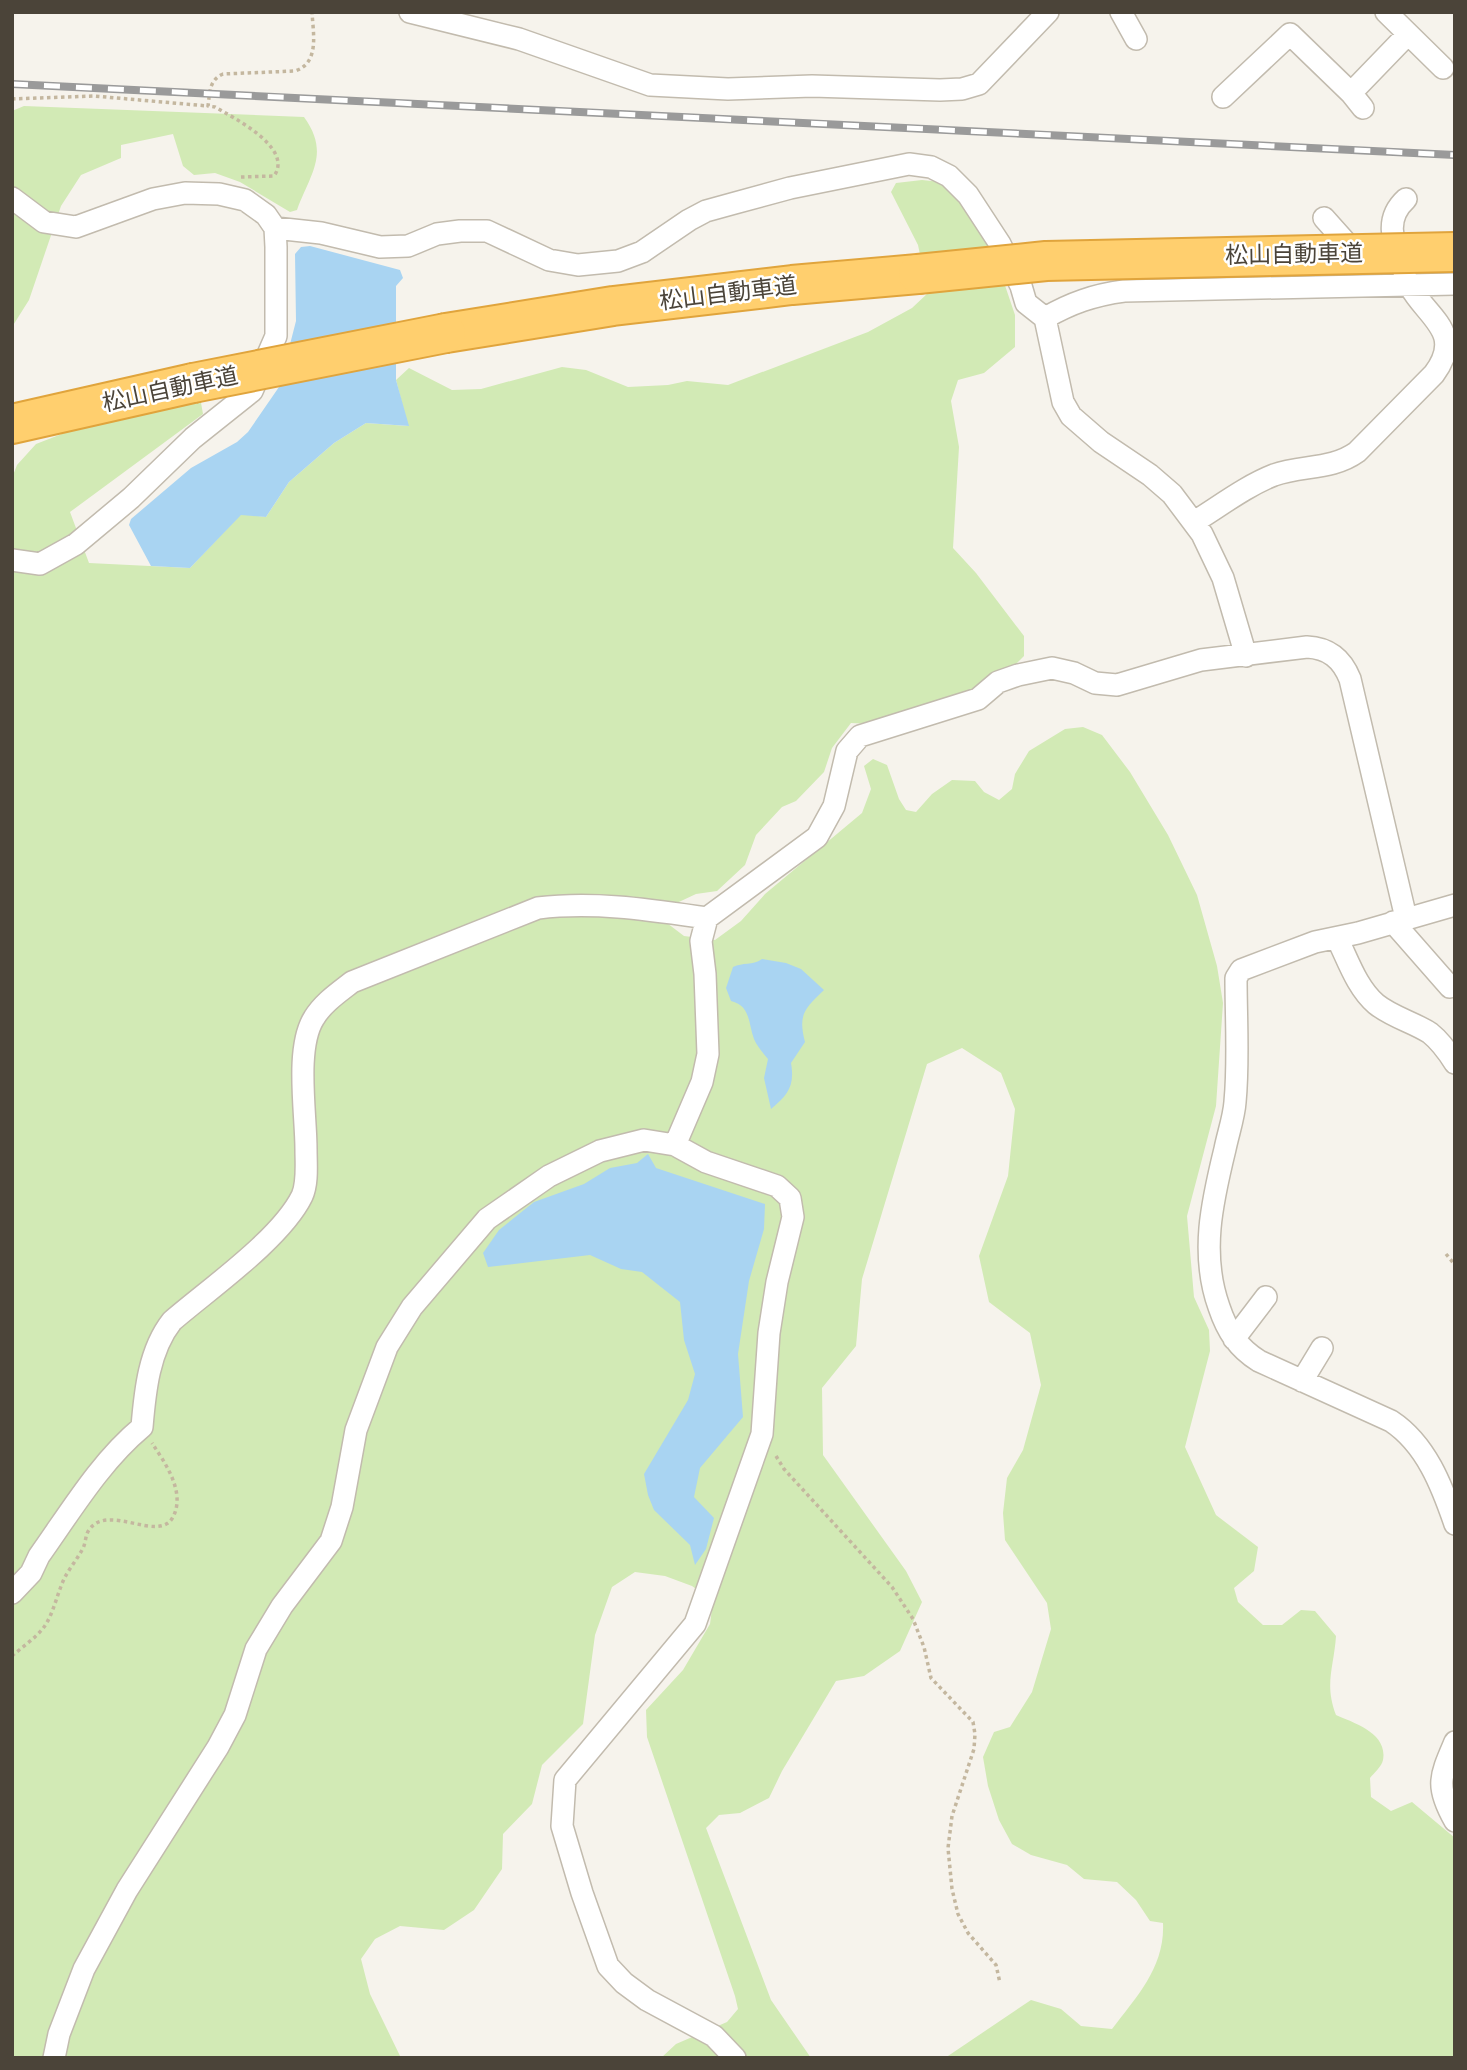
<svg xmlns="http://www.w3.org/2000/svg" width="1467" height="2070" viewBox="0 0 1467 2070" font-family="Cabin,'Noto Sans JP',sans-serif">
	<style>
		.green { fill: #d2eab5 }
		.water { fill: #a9d4f2 }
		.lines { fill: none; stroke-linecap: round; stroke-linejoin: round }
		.street-casing { stroke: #c2bbae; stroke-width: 24 }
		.highway-casing { stroke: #e0a43c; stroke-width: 42 }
		.path { stroke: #c4b79f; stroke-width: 3.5; stroke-dasharray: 3.5 3.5; stroke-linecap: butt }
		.street { stroke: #fff; stroke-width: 21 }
		.highway { stroke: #ffcf6e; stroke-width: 38 }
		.rail-casing { stroke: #9a9a9a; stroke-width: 8 }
		.rail { stroke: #fff; stroke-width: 5; stroke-dasharray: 16; stroke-linecap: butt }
		.highway-bridge-casing { stroke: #e0a43c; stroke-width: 42; stroke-linecap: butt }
		.highway-bridge { stroke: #ffcf6e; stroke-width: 38 }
		.labels { text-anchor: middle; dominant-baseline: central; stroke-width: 5; stroke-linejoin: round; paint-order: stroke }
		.street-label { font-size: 23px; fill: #4b4439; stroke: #fff }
	</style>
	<rect width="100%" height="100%" fill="#f6f3ec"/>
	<path class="green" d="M24 106 304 117C330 153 311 173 297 210L290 212 240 182 215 173 194 175 183 166 173 134 121 145V158L81 175 61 206 29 300 12 327V111Z
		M922 180 941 182 961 199 990 241 1015 315V347L984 373 958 380 951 401 959 447 953 548 976 573 1024 636V656L1013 667 972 691 871 724 851 723 832 748 824 772 796 801 782 807 756 835 745 865 717 891 696 894 666 908 663 920 684 936 715 940 741 921 765 894 862 813 871 789 864 766 873 759 887 765 899 799 906 810 916 812 932 794 952 780 975 781 984 792 999 800 1012 789 1015 774 1029 751 1065 729 1083 727 1102 735 1130 772 1168 835 1197 895 1217 966 1223 1003 1216 1106 1187 1216 1194 1297 1209 1330 1210 1351 1185 1447 1216 1515 1258 1547 1254 1571 1234 1588 1238 1602 1263 1625H1282L1301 1610 1315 1611 1336 1636C1334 1667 1324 1684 1336 1715 1354 1723 1388 1733 1383 1760 1382 1766 1374 1773 1370 1778L1371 1797 1391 1811 1412 1802 1455 1838V2058H945L1031 2000 1061 2009 1081 2026 1112 2029C1137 1996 1165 1967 1163 1923L1150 1921 1136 1900 1117 1882 1084 1879 1067 1865 1031 1855 1012 1844 999 1820 988 1786 983 1757 994 1732 1010 1727 1032 1692 1051 1629 1047 1603 1005 1540 1003 1513 1007 1478 1023 1450 1041 1385 1030 1333 989 1302 979 1256 1008 1176 1015 1109 1001 1073 962 1048 927 1064 862 1279 856 1346 822 1388 823 1455 906 1571 922 1602 900 1651 864 1676 836 1681 782 1771 769 1798 740 1813 719 1815 706 1828 771 2000 811 2058H661L676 2044 727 2022 738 2009 735 1996 647 1737 646 1710 683 1670 710 1624 713 1601 692 1586 665 1576 635 1572 612 1587 595 1635 583 1724 542 1765 532 1804 503 1834 502 1869 474 1910 444 1930 400 1926 375 1939 361 1959 370 1994 401 2058H12V478L17 465 36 444 85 425 200 397 203 414 70 512 89 563 190 568 241 514 266 517 289 482 334 443 366 423 408 426 396 380 409 368 452 390 481 389 562 367 586 370 628 387 668 385 687 381 728 385 868 332 912 308 928 293 918 245 891 192 896 183Z"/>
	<path class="water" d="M310 246 400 270 403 278 396 286V380L409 426 366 423 334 443 289 482 266 517 241 515 190 568 151 566 129 525 131 519 191 468 237 442 248 432 279 387 296 321 295 254 301 247Z
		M762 959 786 963 801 969 824 990C804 1009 798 1015 805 1042L791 1063C795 1086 788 1095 771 1109L764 1078 768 1059C763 1053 757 1046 754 1039 748 1023 751 1006 731 1001L726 988 733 967C743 962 752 966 762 959Z
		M648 1154 656 1168 765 1204 764 1229 749 1281 738 1354 743 1417 700 1468 694 1497 714 1518 706 1549 695 1565 690 1545 654 1510 648 1495 644 1474 688 1400 695 1374 684 1340 680 1302 642 1272 621 1269 590 1255 488 1267 483 1253 499 1230 534 1202 584 1184 610 1168 637 1163Z"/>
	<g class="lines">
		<g class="street-casing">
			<path id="street" d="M410 12 519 39 650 85 728 89 812 86 940 90 962 89 979 84 1048 12
				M1121 12 1136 39
				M1386 12 1443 68
				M1351 93 1408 34
				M1223 97 1290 34 1351 93 1363 108
				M12 198 44 222 76 227 153 199 185 193 219 194 245 200 266 215 275 228 276 247V336L252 391 193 438 131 498 76 544 40 564 12 560
				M1324 218 1349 246 1360 253
				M275 228 321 233 380 247 408 246 437 234 460 231H487L549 260 578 265 618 261 642 252 689 220 706 211 735 203 790 188 909 164 931 167 949 176 968 195 1000 244 1021 286 1026 303 1045 318 1063 402 1071 416 1101 442 1150 475 1172 494 1202 534 1223 578 1246 656
				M1045 318C1071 303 1094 295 1124 291L1455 284
				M1194 522C1220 506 1246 486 1274 475 1302 465 1332 470 1357 452L1434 374C1465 332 1427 318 1409 285 1405 279 1404 271 1402 265 1393 241 1384 219 1406 199
				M1455 905 1358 933 1315 942 1241 970 1236 978C1236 1019 1239 1061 1235 1102 1234 1117 1228 1134 1225 1149 1212 1202 1200 1254 1219 1307 1227 1331 1238 1348 1259 1361L1391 1421C1426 1444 1442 1486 1455 1524
				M1393 922 1450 987
				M1337 938C1348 960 1357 988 1376 1004 1392 1017 1413 1022 1430 1033 1440 1041 1448 1052 1455 1063
				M675 1145 702 1082 708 1054 705 974 701 941 707 918 817 837 834 806 847 751 860 736 978 699 998 682 1018 675 1052 668 1074 673 1095 683 1117 685 1201 660 1307 647C1329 648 1342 659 1350 679L1406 918
				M1234 1339 1266 1297
				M1302 1381 1322 1348
				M12 1593 31 1573 39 1556C71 1511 100 1462 142 1427 145 1391 149 1350 172 1321 209 1289 281 1239 302 1196 308 1183 306 1164 306 1149 306 1113 295 1048 314 1018 323 1003 338 993 352 982L538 908C595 901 651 910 707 918
				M1455 1742C1440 1777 1435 1786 1455 1821
				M54 2058 59 2034 84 1969 127 1890 218 1747 235 1715 256 1649 282 1606 331 1541 342 1507 356 1430 387 1347 412 1307 487 1219 549 1176 600 1151 644 1140 675 1145 706 1162 777 1186 790 1198 793 1217 777 1282 769 1333 762 1434 695 1624 565 1780 562 1826 582 1893 608 1966 624 1983 647 2000 714 2036 735 2058"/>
		</g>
		<g class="highway-casing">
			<path id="highway" d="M446 333 613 306 792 285 918 274
				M12 424 193 383"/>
		</g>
		<path class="path" d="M12 99 94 96 208 106
			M241 177 274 176C294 148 234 118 215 107L208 106C210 92 209 80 223 74L295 71C320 63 313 33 312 12
			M1446 1254 1455 1265
			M776 1456 784 1469 892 1587 913 1619 924 1647 931 1678 973 1722 975 1734 974 1749 952 1816 948 1848 952 1889 958 1914 968 1933 996 1965 1000 1983
			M12 1656C22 1647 36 1638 44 1627 54 1613 57 1593 65 1577 70 1568 77 1559 82 1550 86 1544 85 1535 89 1530 108 1502 159 1544 173 1517 186 1492 165 1463 152 1443"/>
		<use href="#street" class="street"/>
		<use href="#highway" class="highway"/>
		<g class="rail-casing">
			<path id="rail" d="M12 84 1455 155"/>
		</g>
		<use href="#rail" class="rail"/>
		<g class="highway-bridge-casing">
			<path id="highway-bridge" d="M918 274 1046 261 1455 252
				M193 383 446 333"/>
		</g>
		<use href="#highway-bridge" class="highway-bridge"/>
	</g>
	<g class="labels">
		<g class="street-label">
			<text transform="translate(1294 254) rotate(-1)">松山自動車道</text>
			<text transform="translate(728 293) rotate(-7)">松山自動車道</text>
			<text transform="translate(170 389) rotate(-12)">松山自動車道</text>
		</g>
	</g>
	<rect width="1467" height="2070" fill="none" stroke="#4b4439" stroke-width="28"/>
</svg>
